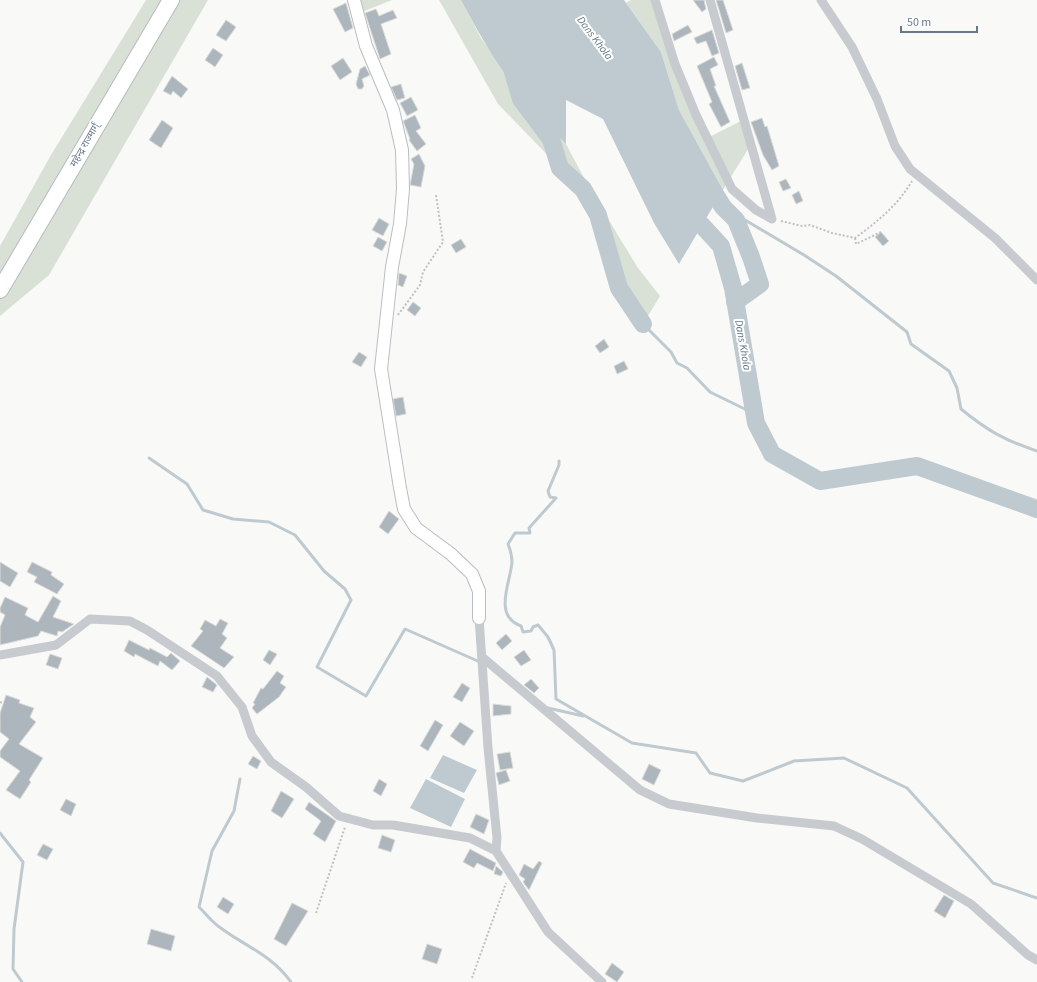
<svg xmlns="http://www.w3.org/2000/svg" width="1037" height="982" viewBox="0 0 1037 982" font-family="'Source Sans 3','Noto Sans Devanagari',sans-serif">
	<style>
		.green { fill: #d9e0d6 }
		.water { fill: #bfcad0 }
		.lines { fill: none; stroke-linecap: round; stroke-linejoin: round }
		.stream { stroke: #bfcad0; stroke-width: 3 }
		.river { stroke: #bfcad0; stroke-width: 18 }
		.building { fill: #adb6bc; stroke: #dbdcd9 }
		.secondary-casing { stroke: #b9bec3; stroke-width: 14 }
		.highway-casing { stroke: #b7bbbf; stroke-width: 18 }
		.path { stroke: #bec1c4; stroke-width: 2; stroke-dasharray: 2 2; stroke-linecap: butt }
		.street { stroke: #c7cbcf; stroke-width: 9 }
		.secondary { stroke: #fff; stroke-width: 12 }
		.highway { stroke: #fff; stroke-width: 16 }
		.labels { text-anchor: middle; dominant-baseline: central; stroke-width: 4; stroke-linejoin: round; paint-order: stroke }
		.street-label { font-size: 10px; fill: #66788a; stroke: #fff }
		.water-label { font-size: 11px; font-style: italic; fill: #637985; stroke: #fff }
	</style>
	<rect width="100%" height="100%" fill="#f9faf7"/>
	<path class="green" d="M146 0H208L49 275 0 316V246L51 155Z
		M354 0H392L357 14Z
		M439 0H461L481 38 521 94 553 133 566 144 591 191 638 268 660 296 643 324 619 288 598 215 583 189 560 168 498 104Z
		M631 0H655L707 138 745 119 753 141 723 190 679 110 661 52 626 3Z"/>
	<path class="water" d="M461 0H624L626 3 661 52 679 110 723 190 679 264 654 223 603 119 566 100V144C522 105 488 52 461 0Z
		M443 755 477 770 464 793 430 778Z
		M426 779 465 799 451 827 410 808Z"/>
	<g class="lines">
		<path class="stream" d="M723 207 804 255 836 276 907 332 911 344 949 371 957 388 961 409C988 431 1004 440 1037 451
			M643 324 671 352 677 363 687 368 710 392 755 414
			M149 458 187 484 203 510 233 519 269 522 295 535 324 571 345 589 351 600 317 667 366 696 405 629 480 662
			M559 461V465L548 491 550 497 556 498 529 528 530 533H515L508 544C510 549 512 557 512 562 510 584 493 616 521 626L523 632 531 631 533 627 538 625 548 637 554 650 556 699 632 743 696 753 710 773 743 781 794 761 844 758 907 788 993 883 1037 898
			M548 708 583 716
			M240 779 234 811 212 851 199 907C205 913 211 921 218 926 244 946 271 954 291 982
			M0 833 23 862 14 929 13 969 22 982"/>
		<path class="river" d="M513 72 521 99 551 139 560 168 583 189 598 215 619 288 643 324
			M705 178 723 207 736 220 751 257 760 284 735 302
			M685 207 721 246 733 288 756 423 772 454 820 481 917 466 1037 509"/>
	</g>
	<path class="building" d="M693 0H704L706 9 702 12Z
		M716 0H723L733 30 726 33Z
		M346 3 353 28 345 32 333 9Z
		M376 9 379 16 393 10 397 18 381 24 391 54 380 59 365 13Z
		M226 20 236 27 226 41 216 35Z
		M688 25 692 32 674 41 672 34Z
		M712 30 719 53 712 56 706 41 697 44 694 38Z
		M213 48 223 55 215 67 205 60Z
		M714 57 718 65 710 69 716 86H714L730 122 721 127 709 104 712 102 697 66Z
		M343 58 352 72 340 80 331 66Z
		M742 63 750 88 742 90 735 66Z
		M365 66 370 75 362 79 364 86 362 89H358L356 84 360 69Z
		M172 76 188 89 181 98 173 91 171 95 163 91Z
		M401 84 405 98 397 100 391 87Z
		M411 97 418 110 407 116 400 103Z
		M415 115 421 128 416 131 426 144 417 151 409 140 410 139 403 121Z
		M762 118 765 127 767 126 779 166 772 170 763 155 751 122Z
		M162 120 173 128 161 148 149 140Z
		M419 154 425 166 421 187 410 185 414 164 411 159Z
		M786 179 791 188 783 191 779 182Z
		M799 191 803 201 796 204 792 195Z
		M379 218 389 224 383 236 372 230Z
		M881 232 889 241 883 246 875 237Z
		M378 237 387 242 382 251 373 246Z
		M461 239 466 247 456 253 451 245Z
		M399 273 407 276 403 287 398 285Z
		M413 302 421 308 415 316 407 310Z
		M604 339 609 347 600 353 595 346Z
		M359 352 367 357 361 367 352 362Z
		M624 361 628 369 617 374 614 366Z
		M403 397 406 414 396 416 393 399Z
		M389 511 399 519 388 534 379 527Z
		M0 562 18 573 10 587 0 581Z
		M32 562 52 572 51 575 64 584 57 594 34 582 37 577 27 572Z
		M53 596 61 601 53 617 74 624 62 632 58 631 57 636 41 631 38 636 0 645V627L5 615 0 612V608L5 597 28 608 25 615 38 622Z
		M220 619 228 623 222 634 227 638 220 648 234 657 224 668 191 646 203 631 200 629 205 620 216 626Z
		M506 634 512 641 502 650 496 643Z
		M129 640 149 650 150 648 167 657 171 653 180 661 172 670 160 661 158 666 135 654 134 657 124 651Z
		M269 650 277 654 270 665 263 660Z
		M524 650 531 660 521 666 514 657Z
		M50 654 62 658 58 669 46 665Z
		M277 671 284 676 280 683 286 687 279 697 257 714 252 708 255 704 253 703 261 688 263 689Z
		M207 677 217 685 213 692 202 687Z
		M531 679 539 688 534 693 524 685Z
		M462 683 470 688 462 702 453 697Z
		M6 695 20 700 19 703 34 708 30 717 36 722 19 744 43 758 29 780 31 782 20 799 6 790 20 771 0 757V751L9 739 0 732V713Z
		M493 704 511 706V714L493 716Z
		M435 720 443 725 428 751 420 746Z
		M460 722 474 731 464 746 450 736Z
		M510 752 513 768 500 770 497 754Z
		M253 756 261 761 257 769 248 764Z
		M649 764 661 770 654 785 642 779Z
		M506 770 510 781 499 785 496 773Z
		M379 779 387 784 381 796 373 791Z
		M281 791 294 799 282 818 271 811Z
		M66 799 76 804 71 816 60 810Z
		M309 802 336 821 325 842 313 834 321 821 305 809Z
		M476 814 489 820 484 834 470 827Z
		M382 835 395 840 391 852 378 848Z
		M43 844 53 849 47 860 37 855Z
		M470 849 496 863 493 871 477 863 474 868 463 862Z
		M539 861 542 863 529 890 523 882 525 879 519 875 524 864 533 869Z
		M496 866 503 872 501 876 494 874Z
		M944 895 954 901 945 918 934 911Z
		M223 897 234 904 228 914 217 907Z
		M292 903 308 911 286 946 274 939Z
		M151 929 175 936 171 951 147 944Z
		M427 944 442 949 437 964 422 959Z
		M612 963 624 972 617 982 605 974Z"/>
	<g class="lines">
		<g class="secondary-casing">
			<path id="secondary" d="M354 0 366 46 393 110 402 150 403 189 400 224 392 267 381 369 400 488 404 509 416 528 451 554 472 574 479 591V618"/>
		</g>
		<g class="highway-casing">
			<path id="highway" d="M0 290 171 0"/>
		</g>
		<path class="path" d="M781 221 802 226 810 225 832 233 855 238C877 222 898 205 912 181
			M855 238 856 244 881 232
			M398 315 420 285 423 272 443 242 436 195
			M0 702 2 703
			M316 913 345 827
			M472 978 506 883"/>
		<path class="street" d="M655 0 675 64 696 115 732 189 756 210 772 219
			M710 0 772 219
			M821 0 852 47 877 99 895 146 910 169 995 238 1037 280
			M479 618 488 748 497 838 496 851 548 932 602 982
			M0 655 56 645 90 619 130 621 147 630 217 676 242 707 252 736 271 762 306 787 339 816 373 825H393L470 838 496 851
			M482 657 640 790 669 804 757 818 834 826 862 839 971 904 1028 955 1037 960"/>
		<use href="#secondary" class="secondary"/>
		<use href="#highway" class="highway"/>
	</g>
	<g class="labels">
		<g class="street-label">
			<text transform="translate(85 145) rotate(-60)">महेन्द्र राज्मार्ग्</text>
		</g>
		<g class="water-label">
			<text transform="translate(595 38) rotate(53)">Dans Khola</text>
			<text transform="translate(743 345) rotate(80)">Dans Khola</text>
		</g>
	</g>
	<path d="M901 26v6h76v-6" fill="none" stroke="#66788a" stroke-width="2"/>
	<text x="907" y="26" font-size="12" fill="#66788a" stroke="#ffffff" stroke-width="3" paint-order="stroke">50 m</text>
</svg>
